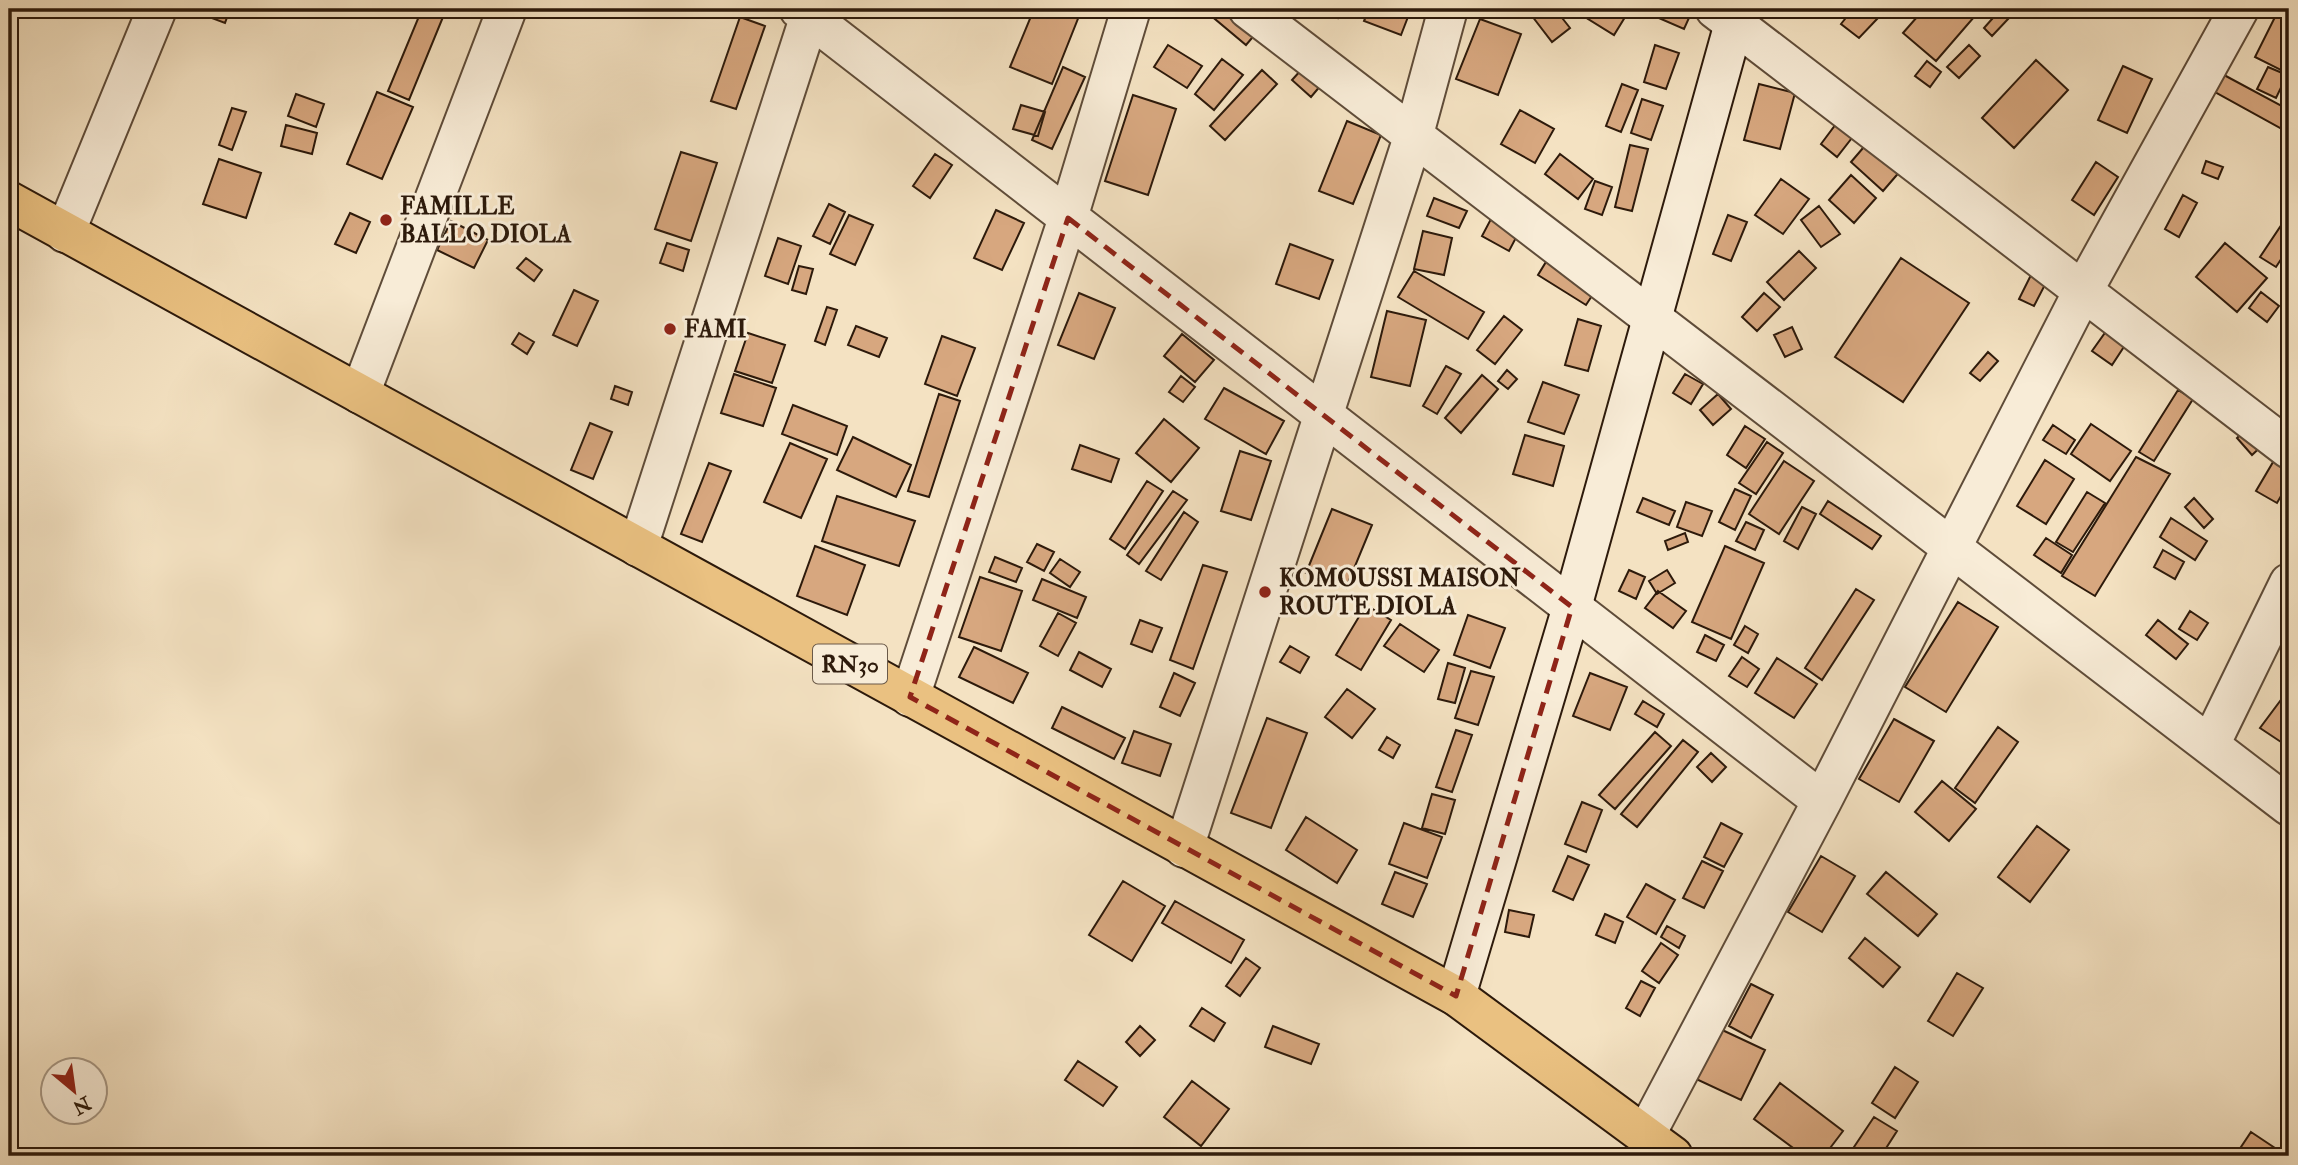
<svg xmlns="http://www.w3.org/2000/svg" width="2298" height="1165" viewBox="0 0 2298 1165" font-family="'IM FELL Double Pica',serif">
	<style>
		.building { fill: #d7a77f; stroke: #2d1a0b; stroke-width: 2 }
		.lines { fill: none; stroke-linecap: round; stroke-linejoin: round }
		.street-casing { stroke: #5f4c39; stroke-width: 42 }
		.secondary-casing { stroke: #2d1a0b; stroke-width: 42 }
		.primary-casing { stroke: #2d1a0b; stroke-width: 42 }
		.street { stroke: #f8ecd7; stroke-width: 38 }
		.secondary { stroke: #f8ecd7; stroke-width: 38 }
		.primary { stroke: #eac181; stroke-width: 38 }
		.marked { fill: none; stroke: #8f2418; stroke-width: 5; stroke-dasharray: 14 9; stroke-linejoin: round }
		.poi-dot { fill: #8f2418; stroke: #f8ecd7; stroke-width: 2.5 }
		.labels { text-anchor: middle; dominant-baseline: central; stroke-width: 6; stroke-linejoin: round; paint-order: stroke }
		.shield { fill: #f8ecd7; stroke: #6a5948; stroke-width: 2 }
		.shield-label { font-size: 23px; font-weight: bold; fill: #2d1a0b }
		.poi-label { font-size: 24px; font-weight: bold; fill: #2d1a0b; stroke: #f8ecd7; text-anchor: start }
	</style>
	<rect width="100%" height="100%" fill="#f4e2c2"/>
	<filter id="stains"><feTurbulence type="fractalNoise" baseFrequency=".00286" numOctaves="4"/><feColorMatrix values="0 0 0 0 .2 0 0 0 0 .09 0 0 0 0 .02 0 0 0 .5 -.17"/></filter>
	<radialGradient id="worn" r=".72"><stop offset=".6" stop-color="#630" stop-opacity="0"/><stop offset="1" stop-color="#630" stop-opacity=".3"/></radialGradient>
	<path class="building" d="M203 9H230L225 23 201 14Z
		M422 9 443 17 409 100 388 91Z
		M1034 9H1060L1079 16 1052 84 1010 67Z
		M1213 9H1230L1258 31 1246 45 1209 14Z
		M1326 9H1345L1338 18Z
		M1369 9H1411L1401 35 1364 21Z
		M1541 9H1555L1570 28 1552 42 1532 16Z
		M1572 9H1630L1614 35Z
		M1647 9H1693L1684 29 1645 12Z
		M1853 9H1865L1877 19 1859 38 1841 24Z
		M1924 9H1981L1936 61 1903 33Z
		M2279 9H2289V74L2255 57Z
		M2000 10 2009 18 1992 36 1984 28Z
		M740 17 765 26 736 109 711 101Z
		M1480 19 1521 34 1498 95 1456 79Z
		M1168 45 1202 66 1187 88 1154 67Z
		M1655 45 1679 53 1666 89 1644 82Z
		M1969 45 1980 56 1959 78 1947 67Z
		M1222 59 1243 75 1214 110 1195 94Z
		M2036 60 2068 90 2014 148 1982 118Z
		M1927 61 1941 72 1930 87 1915 76Z
		M2123 66 2152 79 2127 133 2098 120Z
		M1063 67 1085 77 1052 149 1032 140Z
		M2268 67 2287 75 2276 98 2257 89Z
		M1302 69 1321 85 1311 97 1292 80Z
		M1262 70 1277 84 1225 140 1210 126Z
		M2224 75 2289 110V133L2215 92Z
		M1622 84 1638 90 1621 132 1606 126Z
		M1759 84 1795 93 1780 149 1744 140Z
		M377 92 413 107 382 179 347 164Z
		M296 94 324 104 316 127 288 116Z
		M1133 95 1176 109 1148 195 1105 181Z
		M1642 99 1663 106 1651 140 1631 133Z
		M1021 105 1045 112 1038 136 1013 129Z
		M232 108 246 112 232 150 219 145Z
		M1520 110 1554 129 1535 163 1501 144Z
		M1845 112 1862 125 1837 157 1821 144Z
		M1347 121 1381 135 1353 204 1319 191Z
		M286 125 317 133 312 154 281 146Z
		M1875 134 1908 162 1883 191 1851 162Z
		M1630 145 1648 149 1632 211 1615 207Z
		M681 152 717 163 691 241 655 229Z
		M935 154 952 165 930 198 913 186Z
		M1560 154 1593 179 1578 199 1545 174Z
		M219 159 261 173 246 218 203 204Z
		M2206 161 2223 167 2218 179 2202 173Z
		M2096 162 2118 177 2094 215 2072 200Z
		M1851 175 1876 198 1854 223 1829 200Z
		M1781 179 1809 199 1783 234 1755 215Z
		M1595 181 1612 187 1602 215 1585 209Z
		M2183 195 2197 203 2179 237 2165 229Z
		M1434 198 1467 211 1459 228 1427 216Z
		M829 204 845 212 830 244 813 236Z
		M1819 206 1840 234 1821 247 1801 220Z
		M996 210 1024 223 1002 270 974 258Z
		M350 213 370 222 356 253 335 244Z
		M849 215 873 225 855 265 830 254Z
		M1728 215 1747 222 1731 261 1713 254Z
		M1492 217 1519 232 1509 251 1482 236Z
		M451 221 488 240 474 268 437 250Z
		M2282 224 2289 229V247L2276 267 2260 257Z
		M1423 231 1452 238 1444 275 1414 269Z
		M778 238 801 246 788 284 765 276Z
		M667 243 689 250 683 271 660 263Z
		M2225 243 2267 278 2237 312 2196 277Z
		M1290 244 1333 260 1319 299 1276 284Z
		M1799 251 1816 268 1784 300 1767 282Z
		M1549 257 1597 288 1586 305 1538 275Z
		M526 258 542 270 534 281 517 268Z
		M1901 258 1969 303 1903 402 1835 357Z
		M799 266 813 269 806 294 792 290Z
		M2035 267 2050 275 2034 306 2019 299Z
		M1414 271 1484 312 1468 339 1398 297Z
		M574 290 598 301 577 346 553 335Z
		M2261 292 2279 306 2267 322 2249 308Z
		M1079 293 1115 308 1094 359 1058 345Z
		M1764 293 1780 307 1757 331 1742 317Z
		M827 307 837 310 825 345 815 341Z
		M1387 311 1426 320 1410 386 1371 377Z
		M1504 316 1522 330 1495 364 1477 350Z
		M1578 319 1601 326 1588 371 1565 365Z
		M2112 323 2131 336 2112 365 2092 351Z
		M856 326 887 338 879 357 848 345Z
		M1792 327 1802 349 1785 357 1774 335Z
		M519 333 534 342 527 354 512 344Z
		M748 333 785 345 772 383 735 371Z
		M1182 334 1214 360 1195 382 1164 356Z
		M942 336 975 348 957 396 925 384Z
		M1988 352 1998 361 1980 381 1970 373Z
		M1446 366 1461 374 1437 414 1423 406Z
		M1507 370 1517 379 1508 389 1498 381Z
		M734 374 776 388 763 426 721 413Z
		M1685 374 1703 384 1691 404 1673 393Z
		M1482 375 1498 389 1461 433 1445 418Z
		M1181 376 1195 387 1183 402 1169 392Z
		M1543 382 1579 395 1564 434 1528 422Z
		M615 386 632 392 628 405 611 399Z
		M1224 388 1284 421 1266 454 1205 419Z
		M2178 390 2193 399 2154 461 2139 452Z
		M939 394 960 401 929 497 908 491Z
		M1718 394 1731 409 1713 425 1700 410Z
		M793 405 847 426 837 455 782 434Z
		M1164 419 1199 448 1171 482 1136 453Z
		M590 423 612 432 593 479 571 470Z
		M2091 424 2131 451 2110 481 2071 454Z
		M2251 424 2267 441 2252 455 2237 438Z
		M2053 425 2075 440 2066 454 2043 440Z
		M1745 426 1765 439 1746 468 1727 455Z
		M1525 435 1564 446 1553 486 1513 474Z
		M853 437 911 465 896 497 837 470Z
		M1767 442 1783 453 1756 494 1739 483Z
		M790 443 827 459 801 518 764 502Z
		M1080 445 1119 459 1111 482 1072 469Z
		M1240 451 1271 461 1251 520 1221 511Z
		M2279 452 2289 458V482L2277 503 2256 491Z
		M2136 457 2170 474 2095 596 2062 576Z
		M2045 460 2074 479 2046 524 2017 506Z
		M1784 461 1814 481 1779 534 1749 514Z
		M709 463 731 471 702 542 681 534Z
		M1147 481 1163 491 1125 549 1110 539Z
		M1735 489 1751 496 1735 530 1719 522Z
		M1173 491 1187 500 1139 564 1127 555Z
		M2087 492 2105 503 2073 552 2056 542Z
		M837 496 915 521 899 566 822 541Z
		M1643 498 1675 511 1669 525 1637 512Z
		M2194 498 2213 519 2204 528 2185 507Z
		M1828 501 1881 536 1872 549 1820 514Z
		M1686 502 1712 511 1702 536 1677 527Z
		M1802 507 1816 514 1798 549 1784 541Z
		M1332 509 1372 525 1346 588 1306 573Z
		M1184 512 1198 522 1161 580 1146 571Z
		M2171 518 2207 541 2195 560 2160 537Z
		M1746 522 1764 530 1755 550 1736 541Z
		M1685 533 1688 542 1668 550 1665 541Z
		M2046 538 2072 555 2061 573 2034 555Z
		M1037 544 1054 552 1044 571 1027 562Z
		M815 546 865 565 847 615 797 596Z
		M1725 546 1764 563 1731 639 1692 622Z
		M2163 550 2184 562 2175 579 2154 567Z
		M995 557 1022 568 1016 582 989 572Z
		M1060 559 1080 572 1070 587 1050 573Z
		M1203 565 1227 572 1193 669 1170 660Z
		M1629 570 1645 577 1636 599 1619 591Z
		M1667 570 1675 583 1657 594 1649 581Z
		M980 577 1022 591 1001 651 959 637Z
		M1042 579 1086 597 1077 618 1033 600Z
		M1856 589 1874 600 1822 680 1805 668Z
		M1658 591 1686 611 1673 628 1645 608Z
		M1958 602 1998 627 1946 712 1905 687Z
		M1366 605 1391 620 1361 670 1336 655Z
		M2190 611 2208 623 2197 640 2179 629Z
		M1058 613 1076 623 1058 656 1040 646Z
		M1468 615 1505 628 1490 668 1454 655Z
		M1140 620 1162 628 1152 652 1131 644Z
		M2158 620 2188 644 2176 659 2146 635Z
		M1400 624 1439 650 1424 672 1384 646Z
		M1745 626 1758 634 1748 653 1734 645Z
		M1705 635 1724 645 1716 661 1697 652Z
		M1290 646 1309 657 1300 673 1280 662Z
		M974 647 1028 673 1013 703 959 677Z
		M1079 652 1111 669 1102 687 1070 670Z
		M1742 657 1759 669 1747 687 1729 676Z
		M1777 658 1817 684 1794 718 1755 693Z
		M1448 663 1465 668 1455 703 1438 699Z
		M1471 671 1494 677 1478 725 1455 718Z
		M1174 673 1195 683 1180 716 1160 707Z
		M1590 673 1627 687 1610 730 1573 716Z
		M1347 689 1375 709 1352 738 1325 717Z
		M2289 689V731L2281 742 2260 728Z
		M1643 701 1664 714 1657 727 1635 714Z
		M1062 707 1125 738 1114 759 1052 728Z
		M1267 718 1307 733 1271 828 1231 813Z
		M1894 719 1934 741 1899 802 1859 779Z
		M1998 727 2018 742 1975 803 1955 788Z
		M1456 730 1472 735 1452 792 1436 787Z
		M1134 731 1171 744 1160 776 1122 763Z
		M1655 732 1671 746 1615 809 1599 795Z
		M1387 737 1400 745 1393 758 1379 750Z
		M1683 740 1698 752 1637 827 1621 814Z
		M1711 753 1726 767 1712 782 1697 767Z
		M1942 781 1976 809 1949 841 1915 812Z
		M1432 794 1455 800 1445 834 1422 828Z
		M1582 802 1602 810 1586 852 1565 844Z
		M1306 817 1357 850 1337 883 1286 850Z
		M1404 823 1442 837 1427 878 1389 864Z
		M1721 823 1742 834 1724 867 1704 857Z
		M2037 826 2069 850 2030 902 1998 877Z
		M1568 856 1589 865 1573 900 1553 891Z
		M1821 856 1855 876 1822 932 1788 912Z
		M1702 861 1723 871 1704 908 1683 898Z
		M1395 872 1427 884 1413 917 1382 904Z
		M1886 872 1937 914 1918 936 1867 894Z
		M1123 881 1165 906 1132 961 1089 935Z
		M1646 884 1675 900 1656 934 1627 917Z
		M1175 901 1244 940 1231 963 1162 923Z
		M1509 910 1534 915 1529 937 1505 932Z
		M1605 914 1623 922 1615 943 1596 935Z
		M1667 926 1685 936 1679 948 1661 937Z
		M1865 938 1900 967 1883 987 1849 958Z
		M1661 943 1678 955 1659 983 1642 971Z
		M1246 958 1260 968 1240 996 1226 986Z
		M1957 973 1983 988 1953 1036 1928 1021Z
		M1641 981 1655 988 1640 1016 1626 1008Z
		M1751 984 1773 995 1751 1038 1729 1026Z
		M1202 1008 1225 1023 1214 1041 1190 1026Z
		M1140 1026 1155 1040 1140 1056 1126 1042Z
		M1273 1026 1319 1044 1311 1064 1265 1047Z
		M1718 1028 1765 1050 1741 1100 1694 1078Z
		M1078 1061 1117 1087 1103 1106 1065 1080Z
		M1895 1067 1918 1082 1895 1118 1872 1103Z
		M1192 1081 1229 1109 1201 1146 1164 1117Z
		M1780 1083 1843 1131 1824 1156H1804L1754 1119Z
		M1874 1117 1897 1131 1881 1156H1848Z
		M2251 1132 2287 1156H2235Z"/>
	<g class="lines">
		<g class="street-casing">
			<path id="street" d="M799 9 1822 801
				M1248 9 2289 806
				M1715 9 2289 449
				M65 233 157 9
				M360 394 507 9
				M638 547 812 9
				M910 697 1068 218 1131 9
				M2210 745 2289 583
				M1184 848 1414 134 1448 9
				M1645 1136 1822 801 2083 291 2239 9"/>
		</g>
		<g class="secondary-casing">
			<path id="secondary" d="M1456 996 1572 607 1738 9"/>
		</g>
		<g class="primary-casing">
			<path id="primary" d="M9 201 1456 996 1673 1156"/>
		</g>
		<use href="#street" class="street"/>
		<use href="#secondary" class="secondary"/>
		<use href="#primary" class="primary"/>
	</g>
	<path class="marked" d="M1068 218 1572 607 1456 996 910 697Z"/>
	<g class="poi-dot">
		<circle cx="386" cy="220" r="7"/>
		<circle cx="670" cy="329" r="7"/>
		<circle cx="1265" cy="592" r="7"/>
	</g>
	<g class="labels">
		<rect class="shield" x="813" y="644.5" width="74" height="39" rx="5"/>
		<g class="shield-label">
			<text x="850" y="664">RN30</text>
		</g>
		<g class="poi-label">
			<text x="400" y="206">FAMILLE<tspan x="400" dy="28">BALLO DIOLA</tspan></text>
			<text x="684" y="329">FAMI</text>
			<text x="1279" y="578">KOMOUSSI MAISON<tspan x="1279" dy="28">ROUTE DIOLA</tspan></text>
		</g>
	</g>
	<rect width="2298" height="1165" fill="none" stroke="#f4e2c2" stroke-width="35"/>
	<rect x="10" y="10" width="2277" height="1144" fill="none" stroke="#2d1a0b" stroke-width="3.5"/>
	<rect x="18" y="18" width="2263" height="1130" fill="none" stroke="#2d1a0b" stroke-width="2"/>
	<g transform="translate(74 1091) rotate(151)"><circle r="33" fill="#f8ecd7" stroke="#a79885" stroke-width="2"/>
	<path d="M0-5L12 26L0 18L-12 26Z" fill="#8f2418"/>
	<text y="-10" font-size="19" font-weight="bold" text-anchor="middle" fill="#2d1a0b">N</text>
	</g>
	<rect width="100%" height="100%" filter="url(#stains)"/>
	<rect width="100%" height="100%" fill="url(#worn)"/>
</svg>
